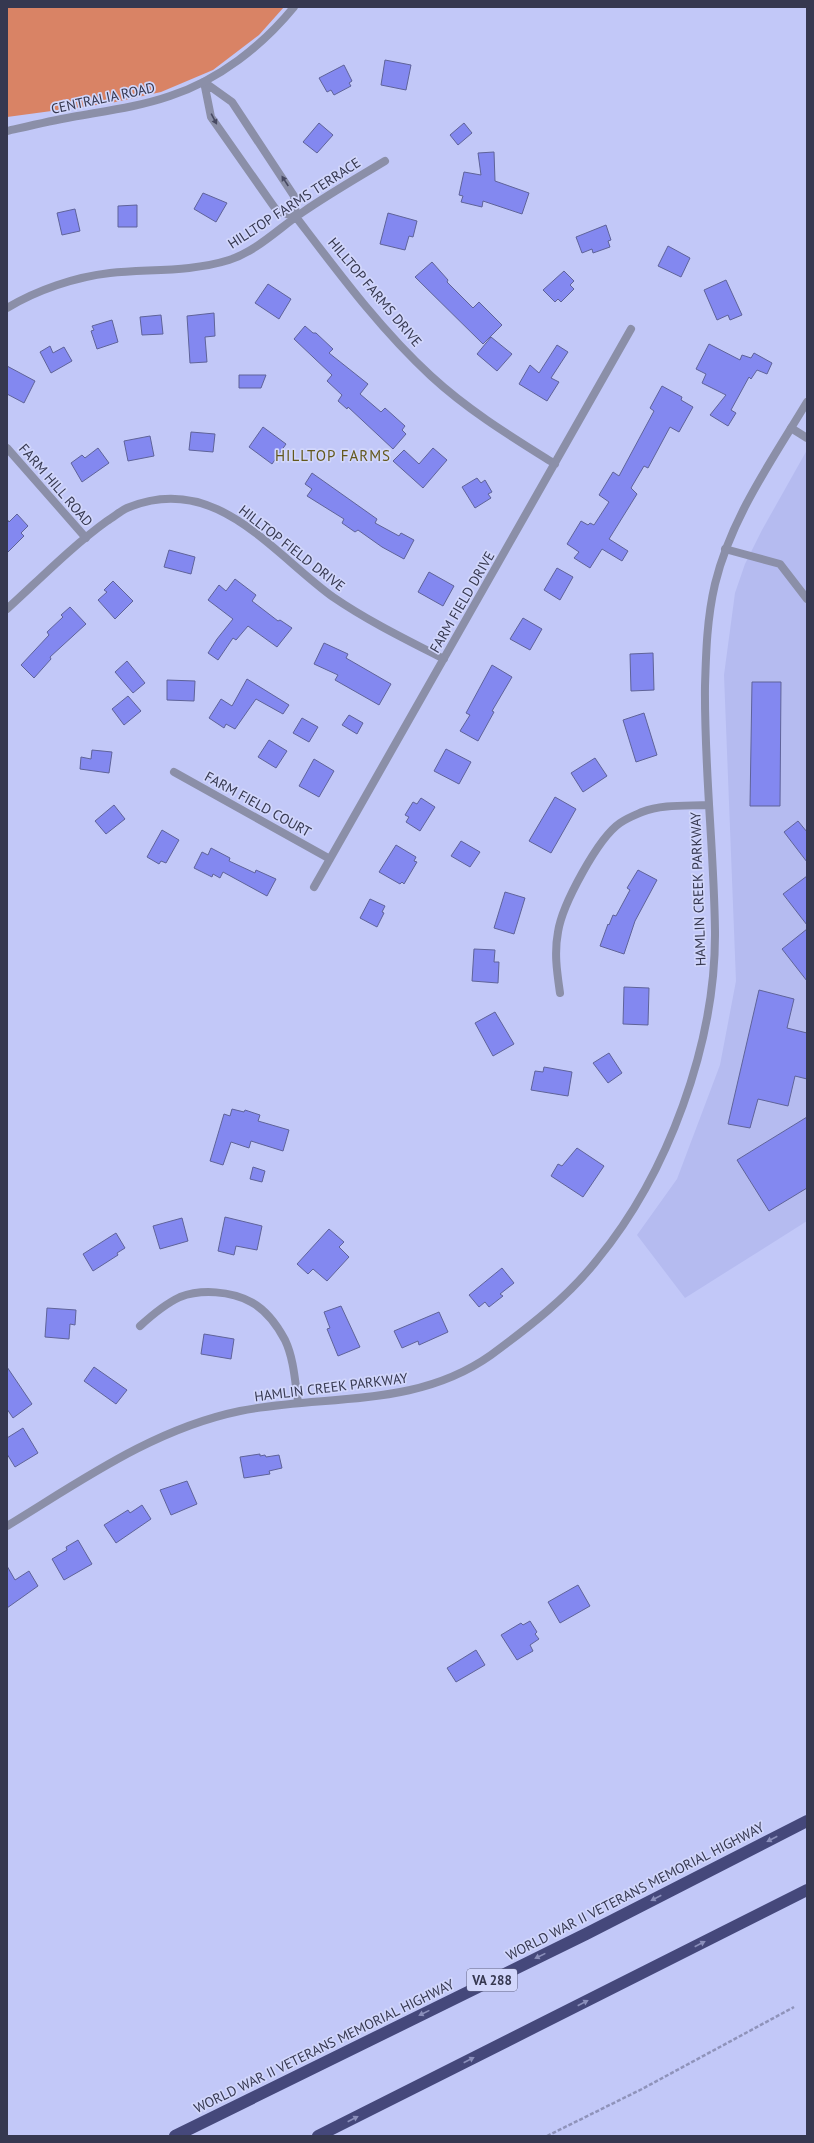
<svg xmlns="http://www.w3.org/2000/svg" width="814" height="2143" viewBox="0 0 814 2143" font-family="'PT Sans',sans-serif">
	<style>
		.built { fill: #b5bbf0 }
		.green { fill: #d98365 }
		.building { fill: #8388f0; stroke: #5f6399 }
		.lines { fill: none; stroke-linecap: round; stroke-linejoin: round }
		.path { stroke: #8f93ba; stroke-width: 2.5; stroke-dasharray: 4 2; stroke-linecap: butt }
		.service { stroke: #8b8fa8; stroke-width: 8 }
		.minor { stroke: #8b8fa8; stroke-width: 8 }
		.tertiary { stroke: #8b8fa8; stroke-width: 8 }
		.motorway { stroke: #45487b; stroke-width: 12 }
		.oneway { fill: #474962 }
		.oneway2 { fill: #8b8fbb }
		.labels { text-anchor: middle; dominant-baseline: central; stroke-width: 3.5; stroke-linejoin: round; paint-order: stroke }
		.shield { fill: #d1d6fb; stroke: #646783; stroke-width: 1 }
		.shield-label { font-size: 13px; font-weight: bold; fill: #363850 }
		.street-label { font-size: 14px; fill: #363850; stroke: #d1d6fb }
		.neighbourhood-label { font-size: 15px; letter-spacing: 1px; fill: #63581c; stroke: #d1d6fb }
	</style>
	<rect width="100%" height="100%" fill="#c2c8f8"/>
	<path class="built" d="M807 450V1221L685 1298 637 1235 677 1179 720 1065 736 981 724 675 735 593 745 564 762 530Z"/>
	<path class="green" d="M7 7H284L259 35 213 70 161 92 111 103 7 117Z"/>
	<path class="building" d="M385 60 411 65 406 90 381 85Z
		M344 65 352 81 349 83 351 86 334 95 331 90 327 92 319 78Z
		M319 123 333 135 317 153 303 142Z
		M464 123 472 133 458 145 450 135Z
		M494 152 495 181 529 193 522 214 483 201 482 207 461 202 463 196 459 195 464 172 481 175 478 153Z
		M203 193 227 203 216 222 194 209Z
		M137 205V227H118V206Z
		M75 209 80 231 62 235 57 213Z
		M388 213 417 221 413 237 409 236 405 250 380 244Z
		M606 225 611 240 608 241 610 247 593 253 592 249 582 253 576 237Z
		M668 246 690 258 681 277 658 266Z
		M432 262 448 280 447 282 473 308 479 302 502 325 483 344 415 277Z
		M564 271 574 281 570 285 574 289 561 302 558 299 555 302 543 290Z
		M726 280 742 315 730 320 728 315 717 320 704 290Z
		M268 284 291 299 279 319 255 303Z
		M214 313 215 336 205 337 207 362 190 363 187 316Z
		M161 315 163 334 142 335 140 317Z
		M112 320 118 342 97 349 91 331 94 330 92 326Z
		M305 326 313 333H316L333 349 329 353 368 384 360 394 381 412 385 408 405 426 402 430 406 434 393 449 348 407 347 409 338 401 342 395 327 381 332 375 294 339Z
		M491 337 512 354 497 371 477 354Z
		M709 344 740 360 742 355 751 358 754 353 772 363 767 374 757 370 751 379 749 377 731 410 736 413 728 426 710 415 726 395 702 383 706 374 696 369Z
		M557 345 568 352 551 378 559 382 547 401 519 384 530 365 539 373Z
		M50 346 53 353 64 347 72 361 51 373 40 352Z
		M7 366 35 381 24 403 7 394Z
		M239 375H266L261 388H239Z
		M662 386 682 397 681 400 693 407 679 432 670 427 648 468 644 466 631 488 637 494 609 539 628 551 622 561 602 549 590 568 574 558 579 552 567 544 581 521 588 525 590 523 594 525 609 502 599 495 613 472 619 476 654 411 650 408Z
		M263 427 286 444 272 464 249 447Z
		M191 432 215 434 213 452 189 450Z
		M150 436 154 456 128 461 124 441Z
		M98 448 109 463 82 482 71 463 82 455 85 458Z
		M433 448 447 460 423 488 393 461 404 450 419 464Z
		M312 473 377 519 375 523 399 536 401 533 414 540 404 559 382 547 358 530 355 532 342 523 344 519 307 496 312 489 305 484Z
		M477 478 481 483 485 480 492 492 488 494 491 498 475 508 462 487Z
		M17 514 28 526 21 533 24 536 7 553V519L9 522Z
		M169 550 195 557 191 574 164 567Z
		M557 568 573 577 560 600 544 590Z
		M429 572 454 586 443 606 418 592Z
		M235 579 256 595 252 601 278 621 280 620 292 628 277 647 248 626 236 640 233 638 218 660 208 653 217 639 233 619 208 600 219 585 226 591Z
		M113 581 133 601 115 619 98 600 107 592 104 590Z
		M70 607 86 624 50 657 51 659 34 678 21 665 49 635 47 632 63 617 61 615Z
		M523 618 542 629 530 650 510 639Z
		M324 643 348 654 346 658 391 684 379 705 335 680 338 675 314 664Z
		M653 653 654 690 631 691 630 654Z
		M127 661 145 683 133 693 115 672Z
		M492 665 512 677 492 711 494 712 478 741 460 731 470 715 466 713Z
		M247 679 289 705 283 714 256 699 235 729 226 724 224 728 209 718 221 699 232 706Z
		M167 680 195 681 194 701 167 700Z
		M752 682H781L780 806H750Z
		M128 696 141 711 124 725 112 709Z
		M644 713 657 755 636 762 623 720Z
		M349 715 363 723 357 734 342 725Z
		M302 718 318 727 309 742 293 733Z
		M269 740 287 751 276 768 258 757Z
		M446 749 471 762 459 784 434 771Z
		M92 750 112 752 109 773 80 769 81 757 91 759Z
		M595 758 607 776 583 792 571 773Z
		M314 759 334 771 319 797 299 786Z
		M555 797 576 809 551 853 529 841Z
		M421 798 435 807 420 831 406 822 409 817 405 815 413 802 417 804Z
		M114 805 125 819 106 834 95 821Z
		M798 821 807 832V862L784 832Z
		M162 830 179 840 166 863 161 861 159 864 147 857Z
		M461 841 480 852 470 867 451 856Z
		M396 845 416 857 414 861 417 862 404 884 402 882 400 884 379 872Z
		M211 848 230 858 229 861 255 873 256 870 276 879 267 896 223 872 220 878 213 874 212 877 194 868 202 852 208 855Z
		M638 870 657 880 635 921 624 954 600 946 608 924 609 925 613 915 616 916 630 890 627 888Z
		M807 876V925L783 894Z
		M505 892 525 898 514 934 494 928Z
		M370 899 385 906 382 912 384 913 377 927 360 918Z
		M807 929V981L782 949Z
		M474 949 495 950 494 962H499L498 983 472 981Z
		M624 987 649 988 648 1025 623 1024Z
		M759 990 794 999 787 1028 807 1033V1079L795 1076 788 1106 758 1099 750 1128 728 1124Z
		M495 1012 514 1044 493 1056 475 1023Z
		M609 1053 622 1073 608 1083 593 1063Z
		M544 1067 572 1072 568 1096 531 1090 535 1071 543 1072Z
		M232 1109 244 1112 245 1110 260 1115 258 1121 289 1130 283 1151 251 1141 249 1148 231 1142 223 1165 210 1161 224 1114 230 1116Z
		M807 1117V1188L769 1211 737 1160Z
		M577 1148 604 1166 583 1197 551 1176 558 1164 562 1166Z
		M253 1167 265 1171 262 1182 250 1179Z
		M225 1217 262 1226 257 1250 236 1246 234 1255 218 1251Z
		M182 1218 188 1241 160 1249 153 1226Z
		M329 1229 344 1242 339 1247 349 1257 327 1281 313 1269 308 1274 297 1264Z
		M116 1233 125 1248 117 1253 118 1255 93 1271 83 1254Z
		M502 1268 514 1283 500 1294 503 1296 489 1307 485 1302 479 1307 469 1295Z
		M341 1306 360 1347 338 1356 327 1329 330 1328 324 1312Z
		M47 1308 76 1310 75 1325 70 1324 69 1339 45 1337Z
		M439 1312 448 1332 419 1345 418 1341 402 1348 394 1331Z
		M204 1334 234 1339 231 1359 201 1354Z
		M7 1367 32 1404 13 1418 7 1409Z
		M94 1367 127 1390 116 1404 84 1381Z
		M23 1428 38 1453 15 1467 7 1454V1438Z
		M260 1454V1456L265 1455 266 1457 279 1455 282 1468 269 1471 270 1474 244 1478 240 1457Z
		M187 1481 197 1504 171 1515 160 1490Z
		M142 1505 151 1519 116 1543 104 1525 128 1510 130 1513Z
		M78 1540 92 1564 64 1580 52 1559 67 1550 66 1547Z
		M7 1566 15 1580 29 1571 38 1586 7 1608Z
		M578 1585 590 1606 560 1623 548 1602Z
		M530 1621 537 1632 535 1634 539 1639 530 1645 533 1651 517 1660 501 1635 521 1623 523 1625Z
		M476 1650 485 1665 456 1682 447 1668Z"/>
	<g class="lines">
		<path class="path" d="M547 2136 642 2089 794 2007"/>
		<path class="service" d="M791 428 807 438
			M725 549 780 564 807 599"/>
		<path class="minor" d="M204 82 211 117 277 211 296 217C338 272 380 329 431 376 469 411 512 437 555 464
			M204 82 232 102 294 196 296 217
			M7 308C37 290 75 277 110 273 149 269 191 272 229 260 257 251 279 228 303 212 329 194 357 178 385 161
			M7 448 86 538
			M7 609C40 579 71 547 107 521 114 517 120 511 127 508 215 471 271 552 333 597 368 621 407 640 444 659
			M174 772 330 859
			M314 887 631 329
			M560 993C557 972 554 953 558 932 562 905 598 838 620 823 627 818 635 815 642 812 662 804 687 806 708 805
			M140 1326C152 1315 165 1304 180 1297 201 1289 231 1291 251 1302 266 1310 277 1325 285 1340 294 1359 295 1382 298 1402
			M7 1526C81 1481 153 1429 240 1411 326 1394 415 1409 491 1355 529 1327 568 1297 597 1260 668 1174 716 1043 715 931 714 849 704 768 705 686 706 652 707 618 715 584 731 518 772 460 807 402"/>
		<path class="tertiary" d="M7 131C29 126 50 121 72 117 105 111 138 107 170 96 219 80 262 46 294 7"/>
		<path class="motorway" d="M175 2136 586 1934 807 1821
			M318 2136 807 1890"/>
	</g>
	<defs><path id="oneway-solid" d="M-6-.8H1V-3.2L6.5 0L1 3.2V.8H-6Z"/></defs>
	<g class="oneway">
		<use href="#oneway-solid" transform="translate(214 119) rotate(62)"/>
		<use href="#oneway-solid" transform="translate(285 181) rotate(-123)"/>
	</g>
	<g class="oneway2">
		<use href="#oneway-solid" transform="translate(772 1839) rotate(153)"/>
		<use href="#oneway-solid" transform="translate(656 1898) rotate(153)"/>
		<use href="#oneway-solid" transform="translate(700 1944) rotate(-27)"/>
		<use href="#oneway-solid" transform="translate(540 1956) rotate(154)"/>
		<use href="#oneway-solid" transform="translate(583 2003) rotate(-27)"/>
		<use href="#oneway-solid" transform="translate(424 2013) rotate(154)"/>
		<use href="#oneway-solid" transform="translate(469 2060) rotate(-27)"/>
		<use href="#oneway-solid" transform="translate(353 2119) rotate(-27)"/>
	</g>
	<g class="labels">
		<rect class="shield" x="467" y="1969" width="50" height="22" rx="3"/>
		<g class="shield-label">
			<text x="492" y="1980">VA 288</text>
		</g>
		<g class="street-label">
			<text transform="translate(103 98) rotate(-12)">CENTRALIA ROAD</text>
			<text transform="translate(294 203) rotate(-33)">HILLTOP FARMS TERRACE</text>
			<text transform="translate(375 292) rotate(50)">HILLTOP FARMS DRIVE</text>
			<text transform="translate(56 485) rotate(49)">FARM HILL ROAD</text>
			<text transform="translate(292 548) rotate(38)">HILLTOP FIELD DRIVE</text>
			<text transform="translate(462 602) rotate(-60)">FARM FIELD DRIVE</text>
			<text transform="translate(258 804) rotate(29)">FARM FIELD COURT</text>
			<text transform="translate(698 889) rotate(-92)">HAMLIN CREEK PARKWAY</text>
			<text transform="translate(331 1387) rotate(-7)">HAMLIN CREEK PARKWAY</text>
			<text transform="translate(635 1891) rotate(-27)">WORLD WAR II VETERANS MEMORIAL HIGHWAY</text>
			<text transform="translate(324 2046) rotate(-26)">WORLD WAR II VETERANS MEMORIAL HIGHWAY</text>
		</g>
		<g class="neighbourhood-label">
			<text x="333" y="455">HILLTOP FARMS</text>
		</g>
	</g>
	<rect width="814" height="2143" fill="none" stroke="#363850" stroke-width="16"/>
</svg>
